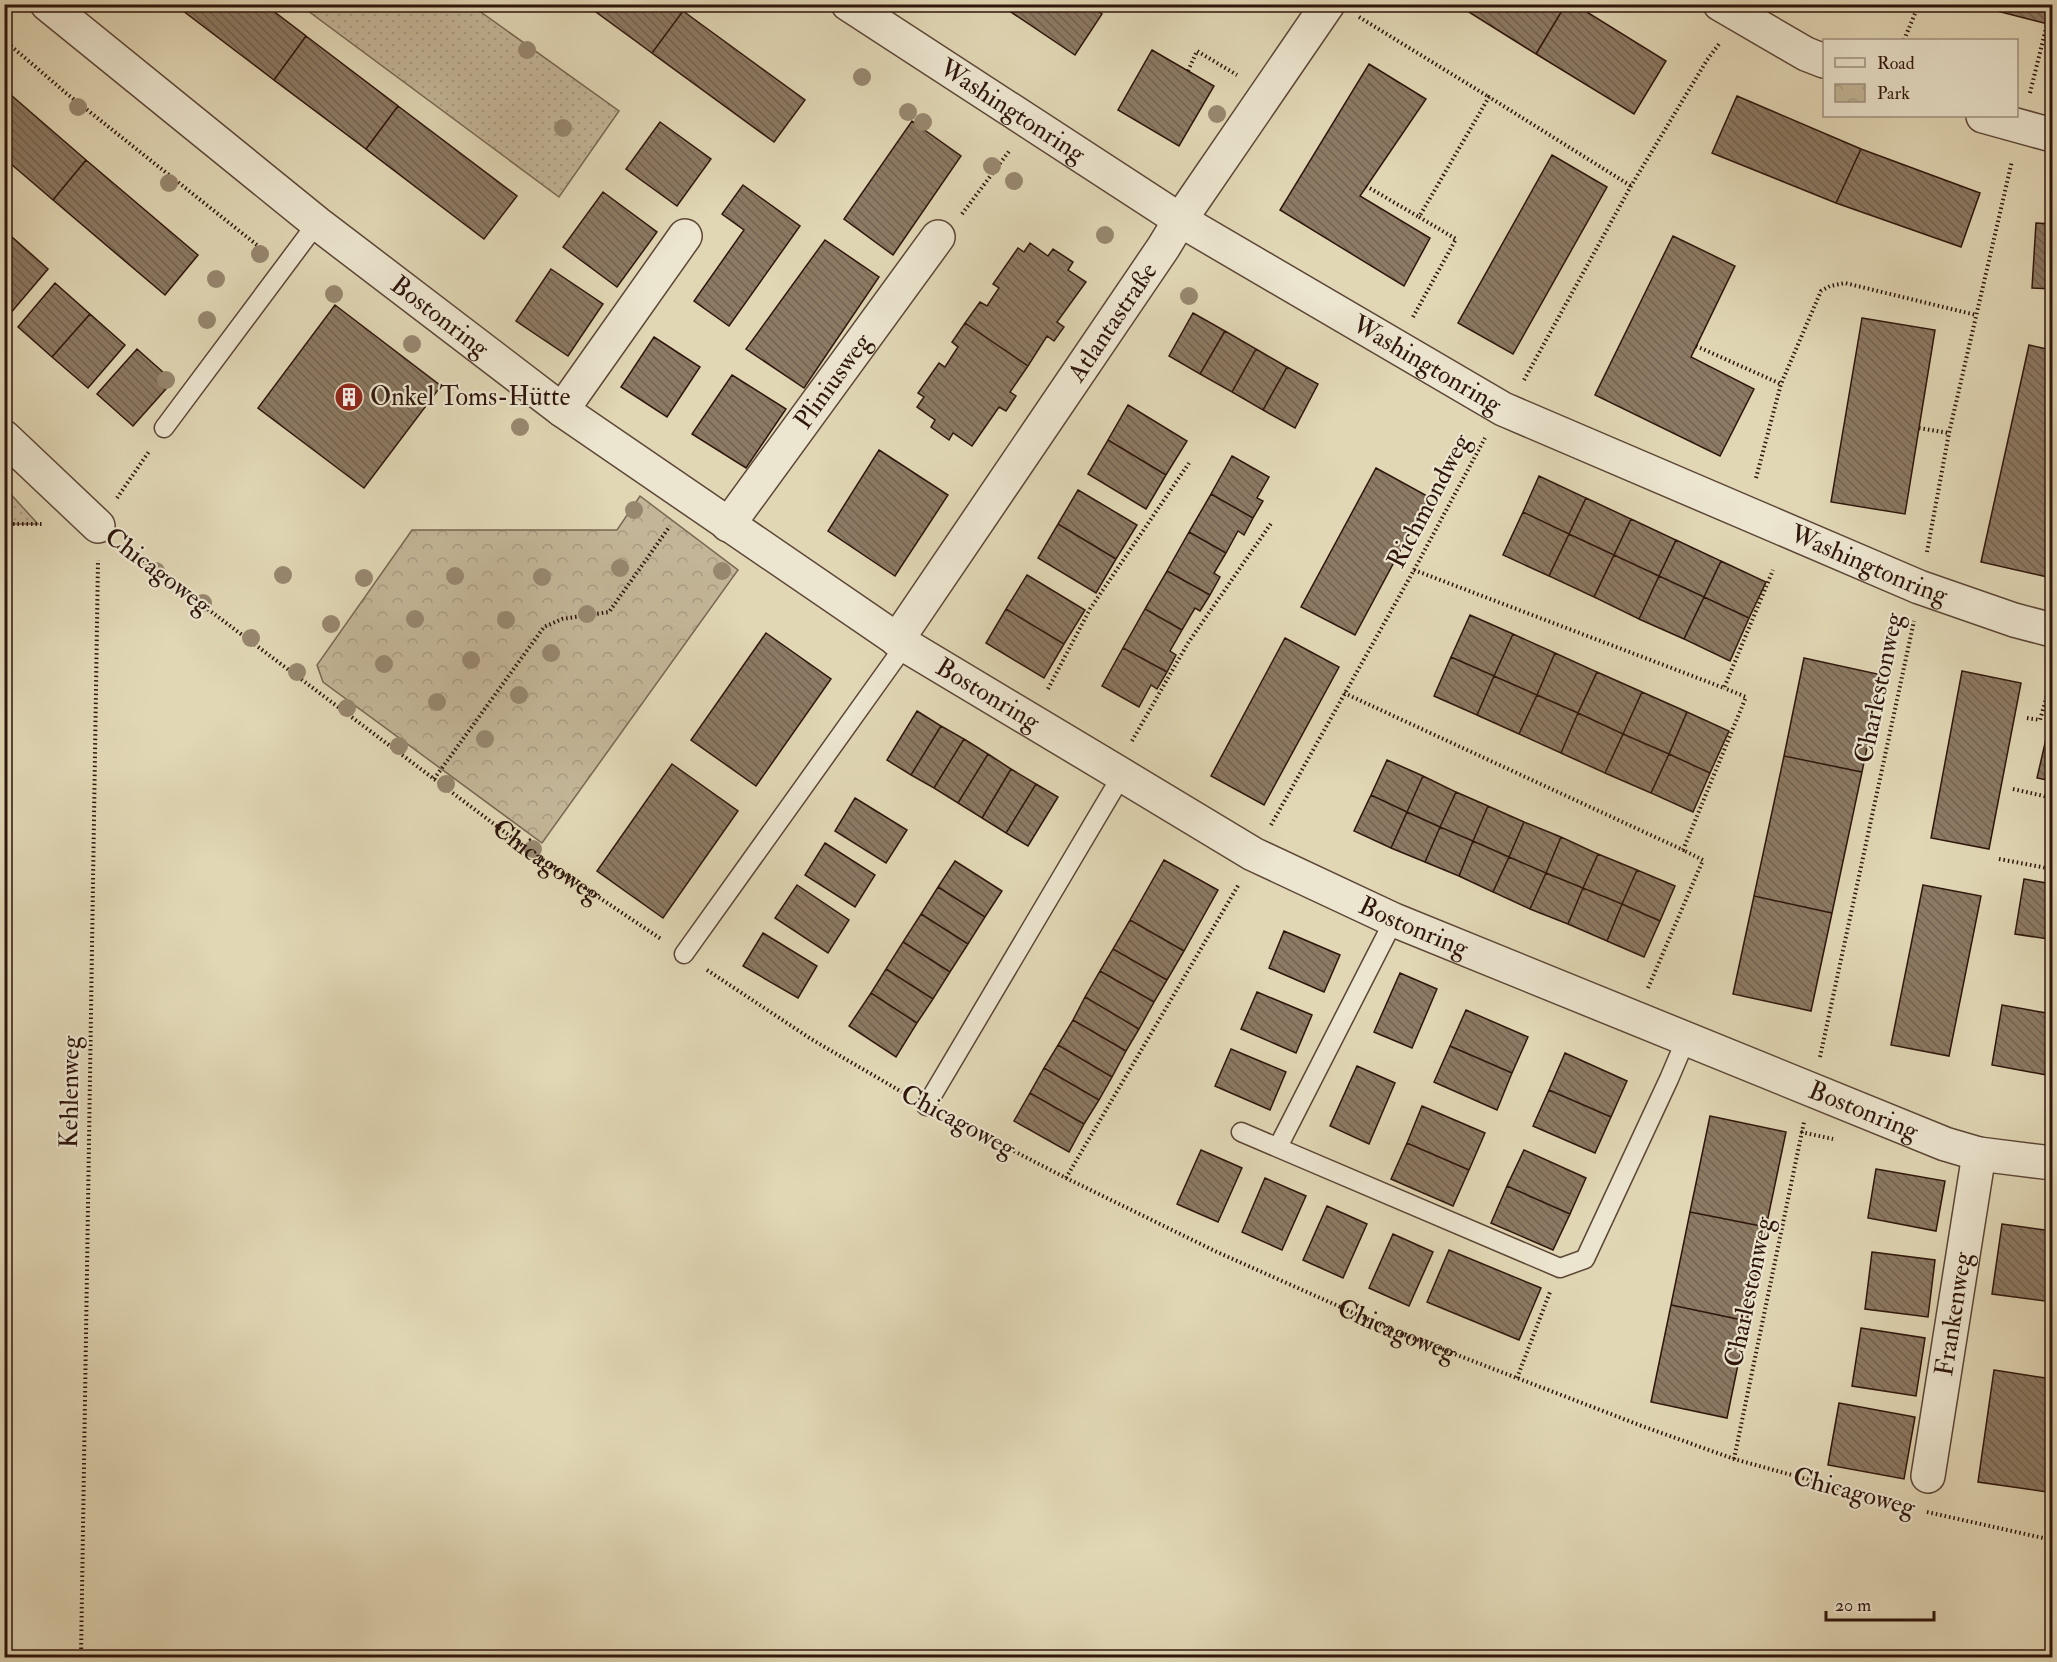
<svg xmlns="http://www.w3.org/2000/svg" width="2057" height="1662" viewBox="0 0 2057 1662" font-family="'IM FELL Double Pica',serif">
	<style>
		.grass { fill: url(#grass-dots); stroke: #796652; stroke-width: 1.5 }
		.park { fill: url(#park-crowns); stroke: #796652; stroke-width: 1.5 }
		.building { fill: url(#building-back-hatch); stroke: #2f160c; stroke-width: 1.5 }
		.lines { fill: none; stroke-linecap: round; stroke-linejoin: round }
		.lane-casing { stroke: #5c4636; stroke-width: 21 }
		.street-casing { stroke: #5c4636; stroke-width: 36 }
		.path { stroke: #2f160c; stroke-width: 4; stroke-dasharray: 1.5 3; stroke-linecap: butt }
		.lane { stroke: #ece5cf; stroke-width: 18 }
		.street { stroke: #ece5cf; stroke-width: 33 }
		.tree { fill: #97876f }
		.labels { text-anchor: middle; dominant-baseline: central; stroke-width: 4.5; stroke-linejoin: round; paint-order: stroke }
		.street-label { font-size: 26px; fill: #2f160c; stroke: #ece5cf }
		.poi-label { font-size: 26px; fill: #2f160c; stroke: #ece5cf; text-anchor: start }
	</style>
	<defs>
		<pattern id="grass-dots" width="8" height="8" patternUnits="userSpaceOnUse" patternTransform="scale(1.5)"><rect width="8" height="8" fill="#c3b698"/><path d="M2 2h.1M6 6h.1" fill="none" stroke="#a89c82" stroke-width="1.8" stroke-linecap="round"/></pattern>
		<pattern id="park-crowns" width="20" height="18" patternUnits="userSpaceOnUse" patternTransform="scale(1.5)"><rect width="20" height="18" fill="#c3b698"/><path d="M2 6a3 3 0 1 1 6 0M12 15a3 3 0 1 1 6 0" fill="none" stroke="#a89c82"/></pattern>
		<pattern id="building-back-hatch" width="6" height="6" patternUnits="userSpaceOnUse" patternTransform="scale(1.5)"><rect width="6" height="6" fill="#8c7a64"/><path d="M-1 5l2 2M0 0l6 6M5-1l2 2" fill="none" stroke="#736351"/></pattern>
	</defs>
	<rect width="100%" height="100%" fill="#e1d7b5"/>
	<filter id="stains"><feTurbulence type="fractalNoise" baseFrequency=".00333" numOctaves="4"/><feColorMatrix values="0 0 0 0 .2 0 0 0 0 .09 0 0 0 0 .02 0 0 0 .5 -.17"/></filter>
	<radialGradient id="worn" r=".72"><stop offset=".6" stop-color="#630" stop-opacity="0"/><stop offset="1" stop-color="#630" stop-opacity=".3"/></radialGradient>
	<path class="grass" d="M300 5H471L619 111 559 197Z
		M5 488 38 524H5Z"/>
	<path class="park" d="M640 496 738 570 542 843 323 682 317 665 412 530H617Z"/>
	<path class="building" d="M174 4H264L306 36 274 80Z
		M585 4H674L683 11 652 53Z
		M999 4H1088L1102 14 1075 55Z
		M1456 4H1566L1536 54Z
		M1566 4H1574L1666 61 1634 114 1536 54Z
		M1990 4H2052V25L1989 9Z
		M683 11 805 100 774 142 652 53Z
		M306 36 398 106 366 149 274 80Z
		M1152 50 1214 86 1179 146 1118 110Z
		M1369 64 1426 99 1360 196 1430 238 1404 286 1280 210Z
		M4 89 86 160 53 200 4 158Z
		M1737 96 1861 149 1836 203 1712 153Z
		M398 106 517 196 484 239 366 149Z
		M912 121 961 156 893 255 844 219Z
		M660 122 711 159 677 206 626 169Z
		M1861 149 1980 193 1961 247 1836 203Z
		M1552 155 1607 187 1513 354 1458 323Z
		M86 160 198 255 165 295 53 200Z
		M743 185 800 226 729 326 694 301 744 230 722 214Z
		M603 192 657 232 617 287 563 247Z
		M2036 223 2052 224V289L2032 288Z
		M1673 236 1735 266 1691 357 1754 389 1720 456 1595 395Z
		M12 237 48 269 9 315 4 311V246Z
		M825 240 879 277 804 388 746 349Z
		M1030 243 1048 256 1053 249 1073 262 1068 270 1086 282 1057 322 1064 327 1054 341 1047 336 1028 366 965 323 980 302 987 306 999 288 993 284 1018 248 1024 252Z
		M551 269 603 304 568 356 516 321Z
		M55 283 90 314 52 357 18 327Z
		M335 305 441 386 364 488 258 408Z
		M1193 313 1225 331 1200 374 1169 356Z
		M90 314 125 345 88 388 52 357Z
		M1862 318 1935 330 1905 514 1831 502Z
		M965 323 1028 366 1010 392 1016 396 1006 411 999 407 972 446 953 433 949 440 931 427 935 420 917 407 924 397 918 393 939 363 945 367 958 347 952 342Z
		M1225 331 1256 349 1232 392 1200 374Z
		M654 337 700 367 667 417 621 387Z
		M2029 345 2052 350V578L1981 562Z
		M137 349 173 381 133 426 97 394Z
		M1256 349 1287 367 1263 410 1232 392Z
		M1287 367 1318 384 1295 428 1263 410Z
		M732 375 786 409 746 468 692 434Z
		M1128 405 1187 441 1166 475 1108 440Z
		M1108 440 1166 475 1146 509 1088 474Z
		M879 450 948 495 895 576 828 531Z
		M1232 456 1269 477 1257 498 1263 501 1253 518 1211 494Z
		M1376 468 1429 497 1355 635 1301 607Z
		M1539 476 1586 498 1569 534 1523 512Z
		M1078 490 1137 525 1116 559 1058 524Z
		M1211 494 1253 518 1244 535 1238 531 1226 553 1189 532Z
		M1586 498 1631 519 1614 555 1569 534Z
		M1523 512 1569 534 1549 576 1503 555Z
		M1631 519 1676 540 1659 576 1614 555Z
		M1058 524 1116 559 1096 593 1038 558Z
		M1189 532 1226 553 1214 573 1220 577 1210 595 1167 571Z
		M1569 534 1614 555 1594 597 1549 576Z
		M1676 540 1721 561 1704 597 1659 576Z
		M1614 555 1659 576 1639 619 1594 597Z
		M1721 561 1766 582 1749 618 1704 597Z
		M1167 571 1210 595 1200 611 1195 608 1182 630 1145 609Z
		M1027 575 1085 610 1064 644 1006 609Z
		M1659 576 1704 597 1684 639 1639 619Z
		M1704 597 1749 618 1730 661 1684 639Z
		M1006 609 1064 644 1044 678 986 643Z
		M1145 609 1182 630 1170 651 1176 655 1167 672 1123 648Z
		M1470 615 1513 634 1494 676 1451 657Z
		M766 633 831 679 756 786 691 740Z
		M1513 634 1555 653 1537 695 1494 676Z
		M1285 638 1339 667 1264 805 1211 776Z
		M1123 648 1167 672 1157 689 1151 685 1139 707 1102 686Z
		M1555 653 1597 672 1578 713 1537 695Z
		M1451 657 1494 676 1477 715 1434 696Z
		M1804 658 1882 675 1862 772 1784 756Z
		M1962 671 2021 683 1989 849 1931 838Z
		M1597 672 1642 692 1623 734 1578 713Z
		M1494 676 1537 695 1519 734 1477 715Z
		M1642 692 1687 712 1669 754 1623 734Z
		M1537 695 1578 713 1561 753 1519 734Z
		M917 711 941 726 911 775 887 760Z
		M1687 712 1729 731 1710 773 1669 754Z
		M1578 713 1623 734 1605 773 1561 753Z
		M2052 713V781L2037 778Z
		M941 726 964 739 934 788 911 775Z
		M1623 734 1669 754 1651 793 1605 773Z
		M964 739 988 754 958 803 934 788Z
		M988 754 1011 769 982 818 958 803Z
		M1669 754 1710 773 1693 812 1651 793Z
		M1784 756 1862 772 1832 913 1754 896Z
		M1387 760 1423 776 1407 812 1371 795Z
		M672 764 738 811 663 918 597 871Z
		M1011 769 1036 784 1006 833 982 818Z
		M1423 776 1456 792 1440 827 1407 812Z
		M1036 784 1058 797 1028 846 1006 833Z
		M1456 792 1488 806 1473 841 1440 827Z
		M1371 795 1407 812 1391 848 1354 831Z
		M855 798 907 830 886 863 835 831Z
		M1488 806 1524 822 1509 857 1473 841Z
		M1407 812 1440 827 1425 862 1391 848Z
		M1524 822 1561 837 1546 873 1509 857Z
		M1440 827 1473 841 1459 876 1425 862Z
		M1561 837 1598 854 1583 888 1546 873Z
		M1473 841 1509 857 1493 892 1459 876Z
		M825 843 875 875 855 907 805 875Z
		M1598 854 1637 870 1622 904 1583 888Z
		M1509 857 1546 873 1530 909 1493 892Z
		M1164 860 1218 890 1184 951 1130 920Z
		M955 861 1002 891 985 917 938 887Z
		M1637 870 1675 886 1660 921 1622 904Z
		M1546 873 1583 888 1568 924 1530 909Z
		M2024 879 2052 884V912L2048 939 2015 934Z
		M797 885 849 920 828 953 775 918Z
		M1923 885 1981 896 1949 1056 1891 1045Z
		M938 887 985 917 968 944 921 914Z
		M1583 888 1622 904 1607 941 1568 924Z
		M1754 896 1832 913 1811 1011 1733 994Z
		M1622 904 1660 921 1644 957 1607 941Z
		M2052 912V940L2048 939Z
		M921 914 968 944 950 972 903 942Z
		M1130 920 1184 951 1167 980 1113 949Z
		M1284 931 1340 955 1324 992 1269 968Z
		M763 933 817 966 798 998 743 966Z
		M903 942 950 972 933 999 886 969Z
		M1113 949 1167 980 1154 1002 1100 971Z
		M886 969 933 999 917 1023 871 993Z
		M1100 971 1154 1002 1139 1029 1085 997Z
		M1400 973 1437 989 1412 1048 1374 1032Z
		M1257 992 1312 1015 1296 1053 1241 1029Z
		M871 993 917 1023 896 1057 849 1026Z
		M1085 997 1139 1029 1126 1051 1073 1020Z
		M2002 1005 2052 1014V1076L1992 1065Z
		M1466 1010 1528 1037 1512 1073 1450 1046Z
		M1073 1020 1126 1051 1112 1077 1058 1045Z
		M1058 1045 1112 1077 1099 1100 1044 1068Z
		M1450 1046 1512 1073 1497 1110 1434 1082Z
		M1231 1049 1286 1072 1270 1110 1215 1086Z
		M1565 1053 1627 1081 1611 1117 1549 1090Z
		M1357 1066 1395 1083 1369 1144 1330 1126Z
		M1044 1068 1099 1100 1084 1124 1030 1093Z
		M1549 1090 1611 1117 1595 1153 1533 1126Z
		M1030 1093 1084 1124 1069 1152 1014 1121Z
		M1422 1106 1485 1133 1469 1170 1407 1143Z
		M1710 1116 1786 1132 1766 1227 1690 1212Z
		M1407 1143 1469 1170 1453 1206 1391 1179Z
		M1201 1150 1242 1168 1218 1222 1177 1204Z
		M1524 1150 1586 1178 1570 1214 1507 1186Z
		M1876 1169 1945 1181 1936 1231 1868 1218Z
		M1265 1178 1306 1196 1282 1250 1242 1232Z
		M1507 1186 1570 1214 1553 1250 1491 1223Z
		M1327 1206 1367 1224 1343 1278 1303 1260Z
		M1690 1212 1766 1227 1747 1321 1671 1305Z
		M2002 1224 2052 1231V1302L1992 1294Z
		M1393 1234 1433 1252 1409 1306 1369 1288Z
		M1449 1250 1541 1288 1519 1340 1427 1302Z
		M1872 1252 1935 1260 1928 1317 1865 1309Z
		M1671 1305 1747 1321 1727 1418 1651 1402Z
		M1861 1328 1925 1338 1916 1396 1852 1386Z
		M1994 1370 2052 1379V1453L2047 1492 1978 1482Z
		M1839 1403 1915 1417 1904 1479 1828 1465Z"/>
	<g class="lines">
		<g class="lane-casing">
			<path id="lane" d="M164 428 317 223
				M684 954 905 645
				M926 1106 1122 775
				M1241 1132 1560 1268 1585 1259 1669 1079 1686 1039
				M1278 1147 1394 920"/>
		</g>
		<g class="street-casing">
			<g id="street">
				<path id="s3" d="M47 4 317 223 562 410 905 645 1122 775 1253 854 1394 920 1945 1144 1979 1154 2052 1163"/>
				<path id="s4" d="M848 4 1180 220 1503 409 1919 587 2014 620 2052 630"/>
				<path d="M1720 4 1806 54 1824 61"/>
				<path d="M1983 116 2052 135"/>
				<path d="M562 410 685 236"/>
				<path d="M4 437 98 526"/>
				<path id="s5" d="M728 525 938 237"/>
				<path id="s6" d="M897 640 1163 248 1180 220 1328 4"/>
				<path id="s7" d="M1928 1476 1979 1154"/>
			</g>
		</g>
		<g class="path">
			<path d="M1359 17 1489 97"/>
			<path d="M4 40 66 93 262 249"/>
			<path d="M1904 40 1919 4"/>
			<path d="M1188 71 1197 51 1237 75"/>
			<path d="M2030 93 2047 24"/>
			<path d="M1366 186 1419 217"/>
			<path d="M962 214 1010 150"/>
			<path d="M1413 317 1456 239 1419 217 1489 97 1631 186"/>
			<path d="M1696 346 1781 384"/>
			<path d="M1524 380 1631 186 1707 60 1719 44"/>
			<path d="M1919 428 1949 433"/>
			<path d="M1756 478 1781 384 1821 291 1830 286 1845 283 1976 315"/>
			<path d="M117 498 150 450"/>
			<path d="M4 524H43"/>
			<path id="s1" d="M125 547 534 854 661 939"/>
			<path d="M1927 552 1949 433 2012 161"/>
			<path d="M1414 570 1724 688 1773 570"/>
			<path d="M1048 689 1090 609 1189 463"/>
			<path d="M1344 693 1683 850 1746 697 1724 688"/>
			<path d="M2027 718 2040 720 2052 678"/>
			<path d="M1132 741 1188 643 1272 522"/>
			<path d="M434 779 544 627 562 619 609 612 670 526"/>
			<path d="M2013 789 2052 798"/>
			<path d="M1271 825 1414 570 1485 438"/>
			<path d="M1999 859 2052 869"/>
			<path d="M707 970 811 1039 902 1092"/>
			<path d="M1648 988 1703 860 1683 850"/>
			<path d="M1820 1057 1914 621"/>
			<path id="s2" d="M950 1118 1066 1178 1217 1252 1392 1330 1642 1426 1734 1459 1911 1508"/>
			<path d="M1801 1132 1833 1139"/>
			<path d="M1066 1178 1239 884"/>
			<path d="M1517 1378 1550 1292"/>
			<path d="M1734 1459 1804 1122"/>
			<path d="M1927 1512 2052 1540"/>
			<path d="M81 1658 98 560"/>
		</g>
		<use href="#lane" class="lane"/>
		<use href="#street" class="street"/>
	</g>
	<g class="tree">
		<circle cx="527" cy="50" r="9"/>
		<circle cx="862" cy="77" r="9"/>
		<circle cx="78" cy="107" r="9"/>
		<circle cx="908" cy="112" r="9"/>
		<circle cx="1217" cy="114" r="9"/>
		<circle cx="923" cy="122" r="9"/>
		<circle cx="563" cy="128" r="9"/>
		<circle cx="992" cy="166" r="9"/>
		<circle cx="1014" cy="181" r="9"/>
		<circle cx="169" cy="183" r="9"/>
		<circle cx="1105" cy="235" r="9"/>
		<circle cx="260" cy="254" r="9"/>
		<circle cx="216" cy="279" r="9"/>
		<circle cx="334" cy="294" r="9"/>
		<circle cx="1189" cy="296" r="9"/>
		<circle cx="207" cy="320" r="9"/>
		<circle cx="412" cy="344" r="9"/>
		<circle cx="166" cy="380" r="9"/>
		<circle cx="520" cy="427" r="9"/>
		<circle cx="634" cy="510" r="9"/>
		<circle cx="620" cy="568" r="9"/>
		<circle cx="156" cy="571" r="9"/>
		<circle cx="722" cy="571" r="9"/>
		<circle cx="283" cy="575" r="9"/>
		<circle cx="455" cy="576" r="9"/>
		<circle cx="542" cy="577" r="9"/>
		<circle cx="364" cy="578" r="9"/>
		<circle cx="203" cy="603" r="9"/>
		<circle cx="587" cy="614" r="9"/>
		<circle cx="415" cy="619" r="9"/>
		<circle cx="506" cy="620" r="9"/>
		<circle cx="331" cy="624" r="9"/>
		<circle cx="251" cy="638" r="9"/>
		<circle cx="551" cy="653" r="9"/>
		<circle cx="471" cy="660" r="9"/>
		<circle cx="384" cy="664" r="9"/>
		<circle cx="297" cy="672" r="9"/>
		<circle cx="519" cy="695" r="9"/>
		<circle cx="437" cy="702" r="9"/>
		<circle cx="347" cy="708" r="9"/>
		<circle cx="485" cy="739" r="9"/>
		<circle cx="399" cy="746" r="9"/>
		<circle cx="446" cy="784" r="9"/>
		<circle cx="533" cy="849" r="9"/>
	</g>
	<defs>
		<g id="building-disc" transform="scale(1.5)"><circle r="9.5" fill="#8f2418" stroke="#ece5cf"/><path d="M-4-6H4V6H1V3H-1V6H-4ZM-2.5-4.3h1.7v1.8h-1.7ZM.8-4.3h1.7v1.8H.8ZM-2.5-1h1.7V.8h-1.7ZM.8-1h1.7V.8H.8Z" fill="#fff"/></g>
	</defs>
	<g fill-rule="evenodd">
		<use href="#building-disc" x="349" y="397"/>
	</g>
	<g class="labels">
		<g class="street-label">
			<text stroke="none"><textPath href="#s4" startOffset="196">Washingtonring</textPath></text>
			<text stroke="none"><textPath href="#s3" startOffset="502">Bostonring</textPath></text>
			<text stroke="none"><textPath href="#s6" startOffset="384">Atlantastraße</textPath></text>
			<text stroke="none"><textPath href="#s4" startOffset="682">Washingtonring</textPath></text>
			<text stroke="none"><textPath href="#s5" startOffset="178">Pliniusweg</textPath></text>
			<text transform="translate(1429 501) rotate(-62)">Richmondweg</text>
			<text stroke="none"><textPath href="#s4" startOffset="1168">Washingtonring</textPath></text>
			<text transform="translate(158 571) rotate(37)">Chicagoweg</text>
			<text transform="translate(1879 688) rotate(-78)">Charlestonweg</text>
			<text stroke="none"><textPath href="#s3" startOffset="1168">Bostonring</textPath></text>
			<text stroke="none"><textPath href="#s1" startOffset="526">Chicagoweg</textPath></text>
			<text stroke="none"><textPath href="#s3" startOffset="1654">Bostonring</textPath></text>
			<text transform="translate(70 1092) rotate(-89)">Kehlenweg</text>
			<text stroke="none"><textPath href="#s3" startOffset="2140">Bostonring</textPath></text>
			<text transform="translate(958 1121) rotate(28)">Chicagoweg</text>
			<text transform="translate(1749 1292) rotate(-78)">Charlestonweg</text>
			<text stroke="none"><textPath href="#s7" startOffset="164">Frankenweg</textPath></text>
			<text stroke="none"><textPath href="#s2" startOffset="495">Chicagoweg</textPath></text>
			<text transform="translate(1854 1492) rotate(15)">Chicagoweg</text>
		</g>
		<g class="poi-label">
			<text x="370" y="397">Onkel Toms-Hütte</text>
		</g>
	</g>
	<rect width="2057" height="1662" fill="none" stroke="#e1d7b5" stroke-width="24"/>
	<rect x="6" y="6" width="2045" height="1650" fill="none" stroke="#2f160c" stroke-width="3"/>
	<rect x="12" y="12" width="2033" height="1638" fill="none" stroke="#2f160c" stroke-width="1.5"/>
	<rect x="1823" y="39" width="195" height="78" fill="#ece5cf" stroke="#a09281" stroke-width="1.5"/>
	<rect x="1835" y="58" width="30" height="9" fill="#ece5cf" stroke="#a09281" stroke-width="1.5"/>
	<text x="1877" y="69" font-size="18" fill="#2f160c">Road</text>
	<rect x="1835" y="84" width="30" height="18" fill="url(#park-crowns)" stroke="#a09281" stroke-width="1.5"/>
	<text x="1877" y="99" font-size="18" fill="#2f160c">Park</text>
	<path d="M1826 1611v9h108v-9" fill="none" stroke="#2f160c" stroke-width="3"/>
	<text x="1835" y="1611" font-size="18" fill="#2f160c" stroke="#ece5cf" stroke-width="4.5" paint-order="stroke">20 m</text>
	<rect width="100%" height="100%" filter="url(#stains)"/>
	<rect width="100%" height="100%" fill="url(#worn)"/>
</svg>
